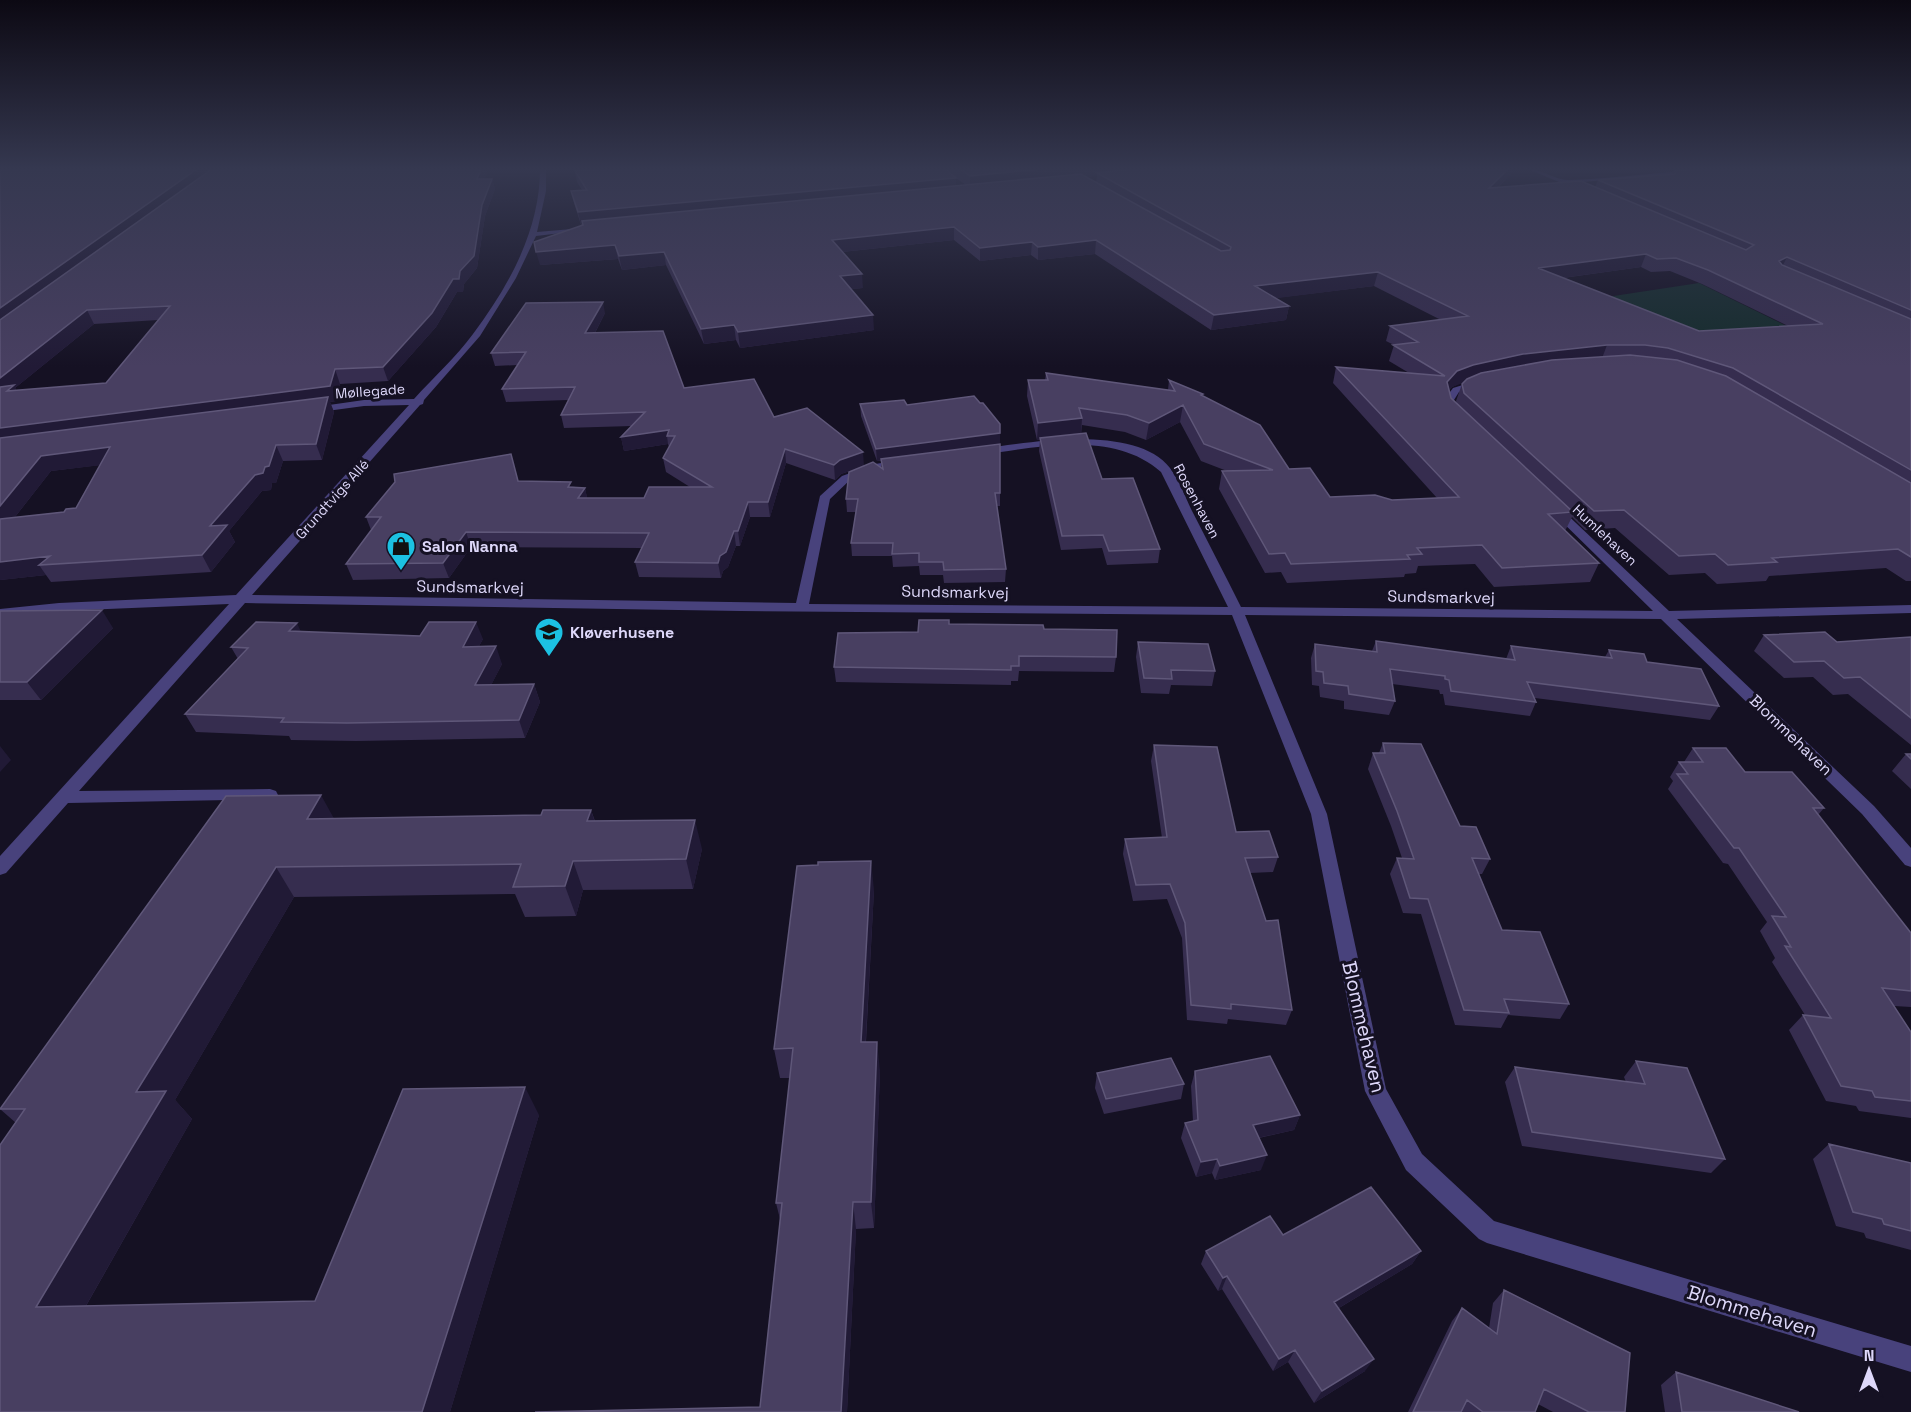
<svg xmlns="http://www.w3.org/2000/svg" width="1911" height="1412" viewBox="0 0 1911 1412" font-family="'Space Grotesk',sans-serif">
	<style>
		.green { fill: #152c2c }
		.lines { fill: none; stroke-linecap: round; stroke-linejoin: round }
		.minor { fill: #48427c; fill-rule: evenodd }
		.wall { fill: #362d4f; fill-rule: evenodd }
		.shaded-wall { fill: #211a36 }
		.building { fill: #483f61; stroke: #5f5779; stroke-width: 1.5; fill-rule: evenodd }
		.labels { text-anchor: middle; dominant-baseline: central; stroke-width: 6; stroke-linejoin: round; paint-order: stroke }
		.far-street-label { font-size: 14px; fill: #ded8fa; stroke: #151123 }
		.poi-label { font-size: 16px; font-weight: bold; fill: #ded8fa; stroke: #151123; text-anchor: start }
		.street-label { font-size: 16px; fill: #ded8fa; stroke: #151123 }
		.near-street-label { font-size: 20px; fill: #ded8fa; stroke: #151123 }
	</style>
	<rect width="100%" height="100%" fill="#151123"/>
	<path class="green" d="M1699 283 1817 341 1690 340 1587 300Z"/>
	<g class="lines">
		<path class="minor" d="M540 169H546V191L537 232 584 228 587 230 536 236 516 278 480 336 424 400 423 404 420 405 252 595 796 603 820 496 842 476 875 464 901 460 905 461V465L881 469 850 480 830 499 809 604 1228 607 1161 472C1114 430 1038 447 981 455L976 452 981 449C1029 442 1136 424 1170 468 1179 480 1185 496 1191 509 1208 542 1225 575 1241 607L1653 611 1550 510V506H1558L1669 611 1911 605V613L1677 619 1874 806 1911 848V867L1905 865 1862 814 1661 619 1245 615 1327 814 1386 1089 1422 1154 1494 1221 1911 1346V1372L1487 1243 1479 1239 1406 1170 1365 1091 1311 814 1232 615 740 611 245 603 79 791 270 789 276 791 278 795 276 799 68 803 6 873 0 875V856L229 604 59 611 0 617V609L59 603 236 595 409 405 364 406 312 413 307 410 308 408 364 400 414 399C433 378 456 357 473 334 509 286 540 230 540 169Z
			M1528 169C1542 169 1555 180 1568 180 1621 179 1673 169 1726 169L1572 183 1585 189 1583 192Z
			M1479 380 1484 383 1482 385 1459 392 1454 400 1459 414 1450 416 1444 400 1453 388Z"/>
	</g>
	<path class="wall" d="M0 169H486L487 173 484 179H492L495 189 485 216 477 268 464 284 463 292H457L436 327 388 381 340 384 336 401 330 402 334 412 322 460 283 461 276 483H272L271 490 262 491 229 531 235 542 211 572 51 582 46 575 0 580ZM158 320 106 383 17 391 15 388 94 324ZM100 465 76 508 64 512 15 517 51 471Z
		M599 169H1515L1498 188 1595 187 1598 180 1673 174 1675 171 1911 169V581H1906L1886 568 1769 576 1766 581 1717 584 1705 573 1669 575 1615 528 1585 530 1572 517 1565 531 1599 563 1590 582 1494 587 1475 564 1418 566 1416 573 1405 574 1404 577 1287 583 1281 572 1265 573 1219 489 1222 471H1227L1201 461 1180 422 1146 440 1125 432 1082 425 1081 434 1102 479 1160 549 1158 563 1107 565 1102 548 1061 550 1039 451 1040 440H1037L1027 396 1028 380H1045L1046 373 1168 390 1169 380 1203 396 1289 469 1330 497 1392 500 1437 498 1333 383 1336 367 1409 373 1389 361 1394 345 1386 341 1390 326 1441 320 1374 286 1275 298 1289 306 1286 320 1211 330 1095 254 1038 260 1031 255 980 261 954 240 842 252 863 288 851 289 874 330 740 348 736 340 704 344 666 265 622 270 618 259 540 265 582 225H581L574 203 571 191 582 190 577 182 575 171ZM1097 176 1096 182 1086 177ZM956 178 966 185 956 186ZM1641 267 1651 272 1670 271 1702 284 1788 326 1699 331 1563 278ZM1463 382 1462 384 1456 401 1457 404 1451 398 1449 390 1452 387Z
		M605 313 595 333 684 388 774 417 864 466 881 468V461H877L861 416 860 404 907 405 1000 444V506H997L1006 569 1005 582 944 583 943 575H920L919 566 893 567 892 556H852L851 543 856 512H847L846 499 862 467 841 474 835 480 786 463 770 517H750L740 546H736L728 567 723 571 721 578 639 577 635 562 642 548 471 547 449 578 353 580 346 564 371 530 366 517 519 481 585 488 587 498H644L690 487 666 472 663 458 669 447 668 444 624 451 621 437 632 426 564 428 561 415 568 400 506 402 502 389 518 365 495 366 491 353Z
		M0 611 113 628 41 700H0Z
		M949 624 1044 629 1116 657 1114 672 1019 671 1018 681H1011V685L836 682 834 667 918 632Z
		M301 632 483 639 479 646 502 664 491 685 534 684 540 702 525 738 356 741 291 740 289 736 196 732 185 714 238 659 231 647Z
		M1764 635 1837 642 1911 637V745L1848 694 1833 695 1813 677 1784 678 1754 651Z
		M1376 641 1506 659 1511 646 1605 657 1609 650 1647 662 1719 706 1710 720 1535 698 1536 702 1530 716 1445 705 1443 694H1440L1439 690 1392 684 1395 701 1389 715 1344 709V701L1320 697 1319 686 1312 685 1311 658 1315 644 1372 651Z
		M1138 642 1215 671 1212 686 1171 685 1169 694 1141 693 1136 657Z
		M1383 743 1490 859 1482 874H1479L1502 930 1569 1004 1560 1019 1508 1015 1501 1028 1455 1025 1421 914 1403 913 1390 874 1397 858H1402L1391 826 1368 769 1373 753H1379Z
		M1154 745 1236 832 1278 857 1273 872 1250 873 1292 1010 1286 1025 1228 1019 1227 1024 1187 1020 1182 938 1167 899 1133 901 1123 854 1125 839 1162 838 1151 761Z
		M1693 748 1824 808 1818 815 1911 933V1007L1894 1006 1911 1032V1118L1859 1111 1856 1106 1826 1101 1789 1030 1803 1015H1805L1772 962 1775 958 1760 931 1767 922 1728 864 1723 863 1668 789 1673 781 1670 777 1679 762H1684Z
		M1906 754H1911V789L1892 771Z
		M226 796 334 818 541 815 591 810 595 821 702 849 693 889 583 890 576 916 525 917 515 894 294 897 175 1100 192 1119 86 1306 315 1301 539 1115 450 1412H0L16 1123 0 1109Z
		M874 890 866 1042 880 1071 874 1228 856 1229 847 1412H535L760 1407 780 1219 776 1203 790 1078H780L774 1049Z
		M1636 1061 1725 1159 1711 1173 1522 1146 1505 1082 1515 1067 1626 1082 1624 1077Z
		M1195 1071 1300 1115 1294 1130 1259 1138 1261 1170 1215 1180 1212 1173 1196 1177 1181 1138 1185 1123 1193 1121 1191 1086Z
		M1097 1073 1184 1084 1181 1099 1104 1114 1095 1088Z
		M1829 1144 1911 1163V1250L1866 1238 1864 1233 1836 1226 1813 1159Z
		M1283 1235 1421 1251 1412 1264 1339 1308 1365 1371 1314 1403 1288 1362 1273 1371 1222 1289 1218 1291 1201 1264 1206 1251Z
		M1504 1290 1625 1412H1553L1538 1404 1535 1412H1408L1452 1321 1462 1308 1489 1328 1493 1303Z
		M1676 1372 1799 1412H1665L1661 1385Z"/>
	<path class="shaded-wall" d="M197 169H216L0 327V308Z
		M481 169H486L487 173 480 190 477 179Z
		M1042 169H1162L1097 173V176L970 188V176Z
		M1508 169H1515L1486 200 1489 188Z
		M956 178V189L582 221V224L581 225 578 212Z
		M492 179 495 189 485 216 477 268 464 284 463 292H457L436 327 388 381 383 367 453 279Z
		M954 227V240L832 253V240Z
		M1096 240 1095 254 1038 260V247Z
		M1032 242 1031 255 980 261V248Z
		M615 245 618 259 540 265 536 252Z
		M664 252 666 265 622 270 619 256Z
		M1646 254 1641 267 1533 282 1538 268Z
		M1787 257 1780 271 1779 261Z
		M1378 272 1374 286 1253 301 1255 286Z
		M862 274 863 288 841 290 840 276Z
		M603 302 605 313 588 346 585 333Z
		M1289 306 1286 320 1211 330 1214 315Z
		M87 310 94 324 15 388 22 400H0V378Z
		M873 315 874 330 740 348 738 332Z
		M734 325 736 340 704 344 701 329Z
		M1607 345 1601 361 1468 381 1452 387 1442 399 1447 382 1457 371 1473 365 1523 354Z
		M335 369 340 384 336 401 330 402 334 412 322 460 316 444 0 445V428Z
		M1183 405 1180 422 1146 440 1149 423Z
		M1082 418 1081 435 1037 440 1038 423Z
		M669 430 667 436 668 444 624 451 621 437Z
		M1000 433V445L877 461 876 449Z
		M276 445 283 461 276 483H272L271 490 262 491 229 531 235 542 211 572 202 555 210 526 255 475 265 467Z
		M110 447 119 463 51 471 0 536V506L41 456Z
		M785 449 786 463 770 517 768 502Z
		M863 452 864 466 841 474 835 480 834 465 840 460Z
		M585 488 588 502 578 498Z
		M748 502 750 517 740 546 738 531Z
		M734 531 736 546 728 567 723 571 721 578 718 563 720 556Z
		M466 532 471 547 449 578 443 563Z
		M50 556 39 565 46 575 0 580V562Z
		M102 610 113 628 41 700 27 682Z
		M476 622 483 639 469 664 463 647Z
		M297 623 305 641 289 631Z
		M496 646 502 664 482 703 475 685Z
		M534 684 540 702 525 738 519 720Z
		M0 746 11 760 0 772Z
		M321 795 337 824 307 819Z
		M591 810 600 839 587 821Z
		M695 820 702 849 693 889 686 859Z
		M573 861 583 890 576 916 565 886Z
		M871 861 874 890 864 1071 861 1042Z
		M276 867 294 897 175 1100 192 1119 71 1332 36 1307 136 1092Z
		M877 1042 880 1071 874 1228 871 1202Z
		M525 1087 539 1115 450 1412H422Z
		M1300 1115 1294 1130 1248 1140 1253 1125Z
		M1267 1155 1261 1170 1215 1180 1220 1166Z
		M1217 1159 1212 1173 1196 1177 1201 1162Z
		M853 1202 856 1229 847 1412H841Z
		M1421 1251 1412 1264 1327 1315 1334 1302Z
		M1227 1276 1222 1289 1218 1291 1223 1278Z
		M1295 1350 1288 1362 1273 1371 1279 1359Z
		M1374 1359 1365 1371 1314 1403 1322 1391Z"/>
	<path class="building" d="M7 169H197L0 308V170Z
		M212 169H481L477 179H492L482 205 474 256 460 271 459 279H453L432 313 383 367 335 369 330 386 0 428V387L14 385 7 391 106 383 170 306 87 310 0 378V320Z
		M599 169H945L956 178 578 212 571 191 587 190 575 171Z
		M960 169H1042L970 176Z
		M1131 169H1508L1489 188 1581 181 1746 250 1754 245 1598 180 1675 174V171L1692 169H1911V310L1787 257 1779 261 1782 265 1911 319V470L1733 368 1668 348 1645 345H1607L1523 354 1473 365 1457 371 1447 382 1451 398 1573 512 1548 514 1599 563 1502 568 1482 545 1417 548 1422 554 1407 555 1410 559 1291 564 1285 553 1269 554 1222 471 1273 470 1204 444 1183 405 1149 423 1127 415 1079 408 1082 418 1038 423 1028 380H1048L1046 373 1175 391 1169 380 1203 394 1201 395 1260 425 1289 469 1310 468 1330 497 1375 495 1392 500 1459 497 1336 367 1445 376 1393 345 1418 342 1390 326 1468 316 1378 272 1255 286 1289 306 1214 315 1096 240 1038 247 1032 242 980 248 954 227 832 240 862 274 840 276 873 315 738 332 734 325 701 329 664 252 619 256 615 245 536 252 534 242 583 225 582 221 1081 174 1221 251 1230 250 1231 247 1097 173ZM1646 254 1657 259 1676 258 1708 270 1823 324 1699 331 1538 268Z
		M603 302 585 333 663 331 684 388 754 379 774 417 807 408 863 452 840 460 834 465 785 449 768 502H748L738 531H734L726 552 720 556 718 563 635 562 649 533 466 532 443 563 346 564 381 517H366L395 482 394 474 511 454 518 481 571 482 568 487 585 488 578 498H644L649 487H712L663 458 675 436H667L669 430 621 437 645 412 561 415 575 387 502 389 526 352 491 353 526 303Z
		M1630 355 1677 360 1726 376 1911 483V557L1898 549 1772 558 1777 562 1728 565 1715 554 1679 556 1624 510 1594 511 1464 393 1462 384 1467 379 1481 373 1552 360Z
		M974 396 980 403H983L1000 424V433L876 449 860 404 904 400 907 405Z
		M328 397 316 444 276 445 269 466 265 467 263 473 255 475 210 526 227 525 202 555 39 565 50 556 0 562V519L64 512 66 509 76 508 110 447 41 456 0 506V438Z
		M1086 433 1102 479 1133 478 1160 549 1109 551 1103 535 1062 536 1040 438Z
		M1000 444V493H995L1006 569 944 570 943 562H919V553L892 554 893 543H851L858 499H846L849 472 873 462 883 469 881 459Z
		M102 610 27 682H0V611Z
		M919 620H949V624L1043 625 1044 629 1117 630 1116 657 1019 656V666H1011V670L834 667 838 633 918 632Z
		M256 622 297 623 289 631 420 636 429 622H476L463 647 496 646 475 685 534 684 519 720 347 723 281 722 284 718 185 714 248 648 231 647Z
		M1825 632 1837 642 1911 637V718L1860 677 1844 678 1824 661 1794 662 1764 635Z
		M1376 641 1515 660 1511 646 1612 658 1609 650 1644 654 1647 662 1701 669 1719 706 1527 682 1536 702 1451 691 1449 680 1445 679V676L1390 669 1395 701 1349 694 1348 686 1324 683 1323 672 1316 671 1315 644 1377 652Z
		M1138 642 1208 644 1215 671 1171 670 1172 679 1144 678Z
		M1383 743 1421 744 1460 826 1476 827 1490 859 1472 858 1502 930 1540 932 1569 1004 1504 999 1509 1013 1464 1010 1428 899 1410 898 1397 858 1414 859 1397 811 1373 753H1385Z
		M1154 745 1217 747 1236 832 1269 831 1278 857 1245 858 1266 921 1278 920 1292 1010 1231 1004V1009L1191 1005 1185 923 1170 884 1136 885 1125 839 1167 837Z
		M1693 748H1726L1745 772H1792L1824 808H1813L1911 933V991L1882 988 1911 1032V1101L1875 1097 1872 1091 1841 1086 1803 1015 1831 1018 1785 946 1791 947 1772 916 1786 917 1739 848H1734L1677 774H1688L1679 762H1703Z
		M1906 754H1911V759Z
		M321 795 307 819 541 815 543 810H591L587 821 695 820 686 859 573 861 565 886 513 887 521 864 276 867 136 1092 166 1091 36 1307 315 1301 403 1089 525 1087 422 1412H0V1145L25 1109H0L226 796Z
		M871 861 861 1042H877L871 1202H853L841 1412H535L760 1407 782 1203H776L793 1048 774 1049 797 866 818 865V862Z
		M1270 1056 1300 1115 1253 1125 1267 1155 1220 1166 1217 1159 1201 1162 1185 1123 1198 1120 1195 1071Z
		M1171 1058 1184 1084 1106 1099 1097 1073Z
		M1636 1061 1687 1068 1725 1159 1532 1132 1515 1067 1645 1084Z
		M1829 1144 1911 1163V1231L1884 1224 1882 1219 1853 1212Z
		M1371 1187 1421 1251 1334 1302 1374 1359 1322 1391 1295 1350 1279 1359 1227 1276 1223 1278 1206 1251 1270 1216 1283 1235Z
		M1504 1290 1630 1353 1625 1412H1589L1544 1389 1535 1412H1483L1467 1400 1461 1412H1413L1462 1308 1497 1334Z
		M1676 1372 1799 1412H1682Z"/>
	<linearGradient id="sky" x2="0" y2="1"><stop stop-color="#0c0913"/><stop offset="0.46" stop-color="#353850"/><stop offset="1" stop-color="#353850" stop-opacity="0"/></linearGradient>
	<rect width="1911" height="367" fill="url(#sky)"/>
	<defs>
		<g id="shop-pin" transform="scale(1.5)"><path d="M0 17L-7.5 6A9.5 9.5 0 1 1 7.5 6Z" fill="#1cc1e2" stroke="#151123"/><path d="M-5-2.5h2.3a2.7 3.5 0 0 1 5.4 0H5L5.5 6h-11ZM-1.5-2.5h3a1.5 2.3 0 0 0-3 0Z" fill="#111"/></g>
		<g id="school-pin" transform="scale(1.5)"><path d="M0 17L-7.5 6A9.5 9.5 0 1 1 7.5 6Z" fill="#1cc1e2" stroke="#151123"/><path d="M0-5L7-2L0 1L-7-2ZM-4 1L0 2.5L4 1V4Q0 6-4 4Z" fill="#111"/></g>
	</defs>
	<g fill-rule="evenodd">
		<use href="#shop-pin" x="401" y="546"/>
		<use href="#school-pin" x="549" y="632"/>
	</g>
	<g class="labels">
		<g class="far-street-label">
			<text transform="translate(370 391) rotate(-4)">Møllegade</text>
			<text transform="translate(332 499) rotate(-48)">Grundtvigs Allé</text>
			<text transform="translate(1197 501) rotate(62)">Rosenhaven</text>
			<text transform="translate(1605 535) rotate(43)">Humlehaven</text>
		</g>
		<g class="poi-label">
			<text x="422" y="546">Salon Nanna</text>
			<text x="570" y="632">Kløverhusene</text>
		</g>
		<g class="street-label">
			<text transform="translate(470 587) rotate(1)">Sundsmarkvej</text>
			<text transform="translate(955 592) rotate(1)">Sundsmarkvej</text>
			<text transform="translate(1441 597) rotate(1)">Sundsmarkvej</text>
			<text transform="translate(1791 735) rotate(44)">Blommehaven</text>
		</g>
		<g class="near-street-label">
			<text transform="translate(1364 1027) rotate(77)">Blommehaven</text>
			<text transform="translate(1752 1311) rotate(17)">Blommehaven</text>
		</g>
	</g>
	<g transform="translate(1869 1370)" stroke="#151123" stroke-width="4.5" paint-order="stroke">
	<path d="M0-4.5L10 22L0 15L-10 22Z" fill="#ded8fa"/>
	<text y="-9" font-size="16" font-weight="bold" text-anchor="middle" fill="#ded8fa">N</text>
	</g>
</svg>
